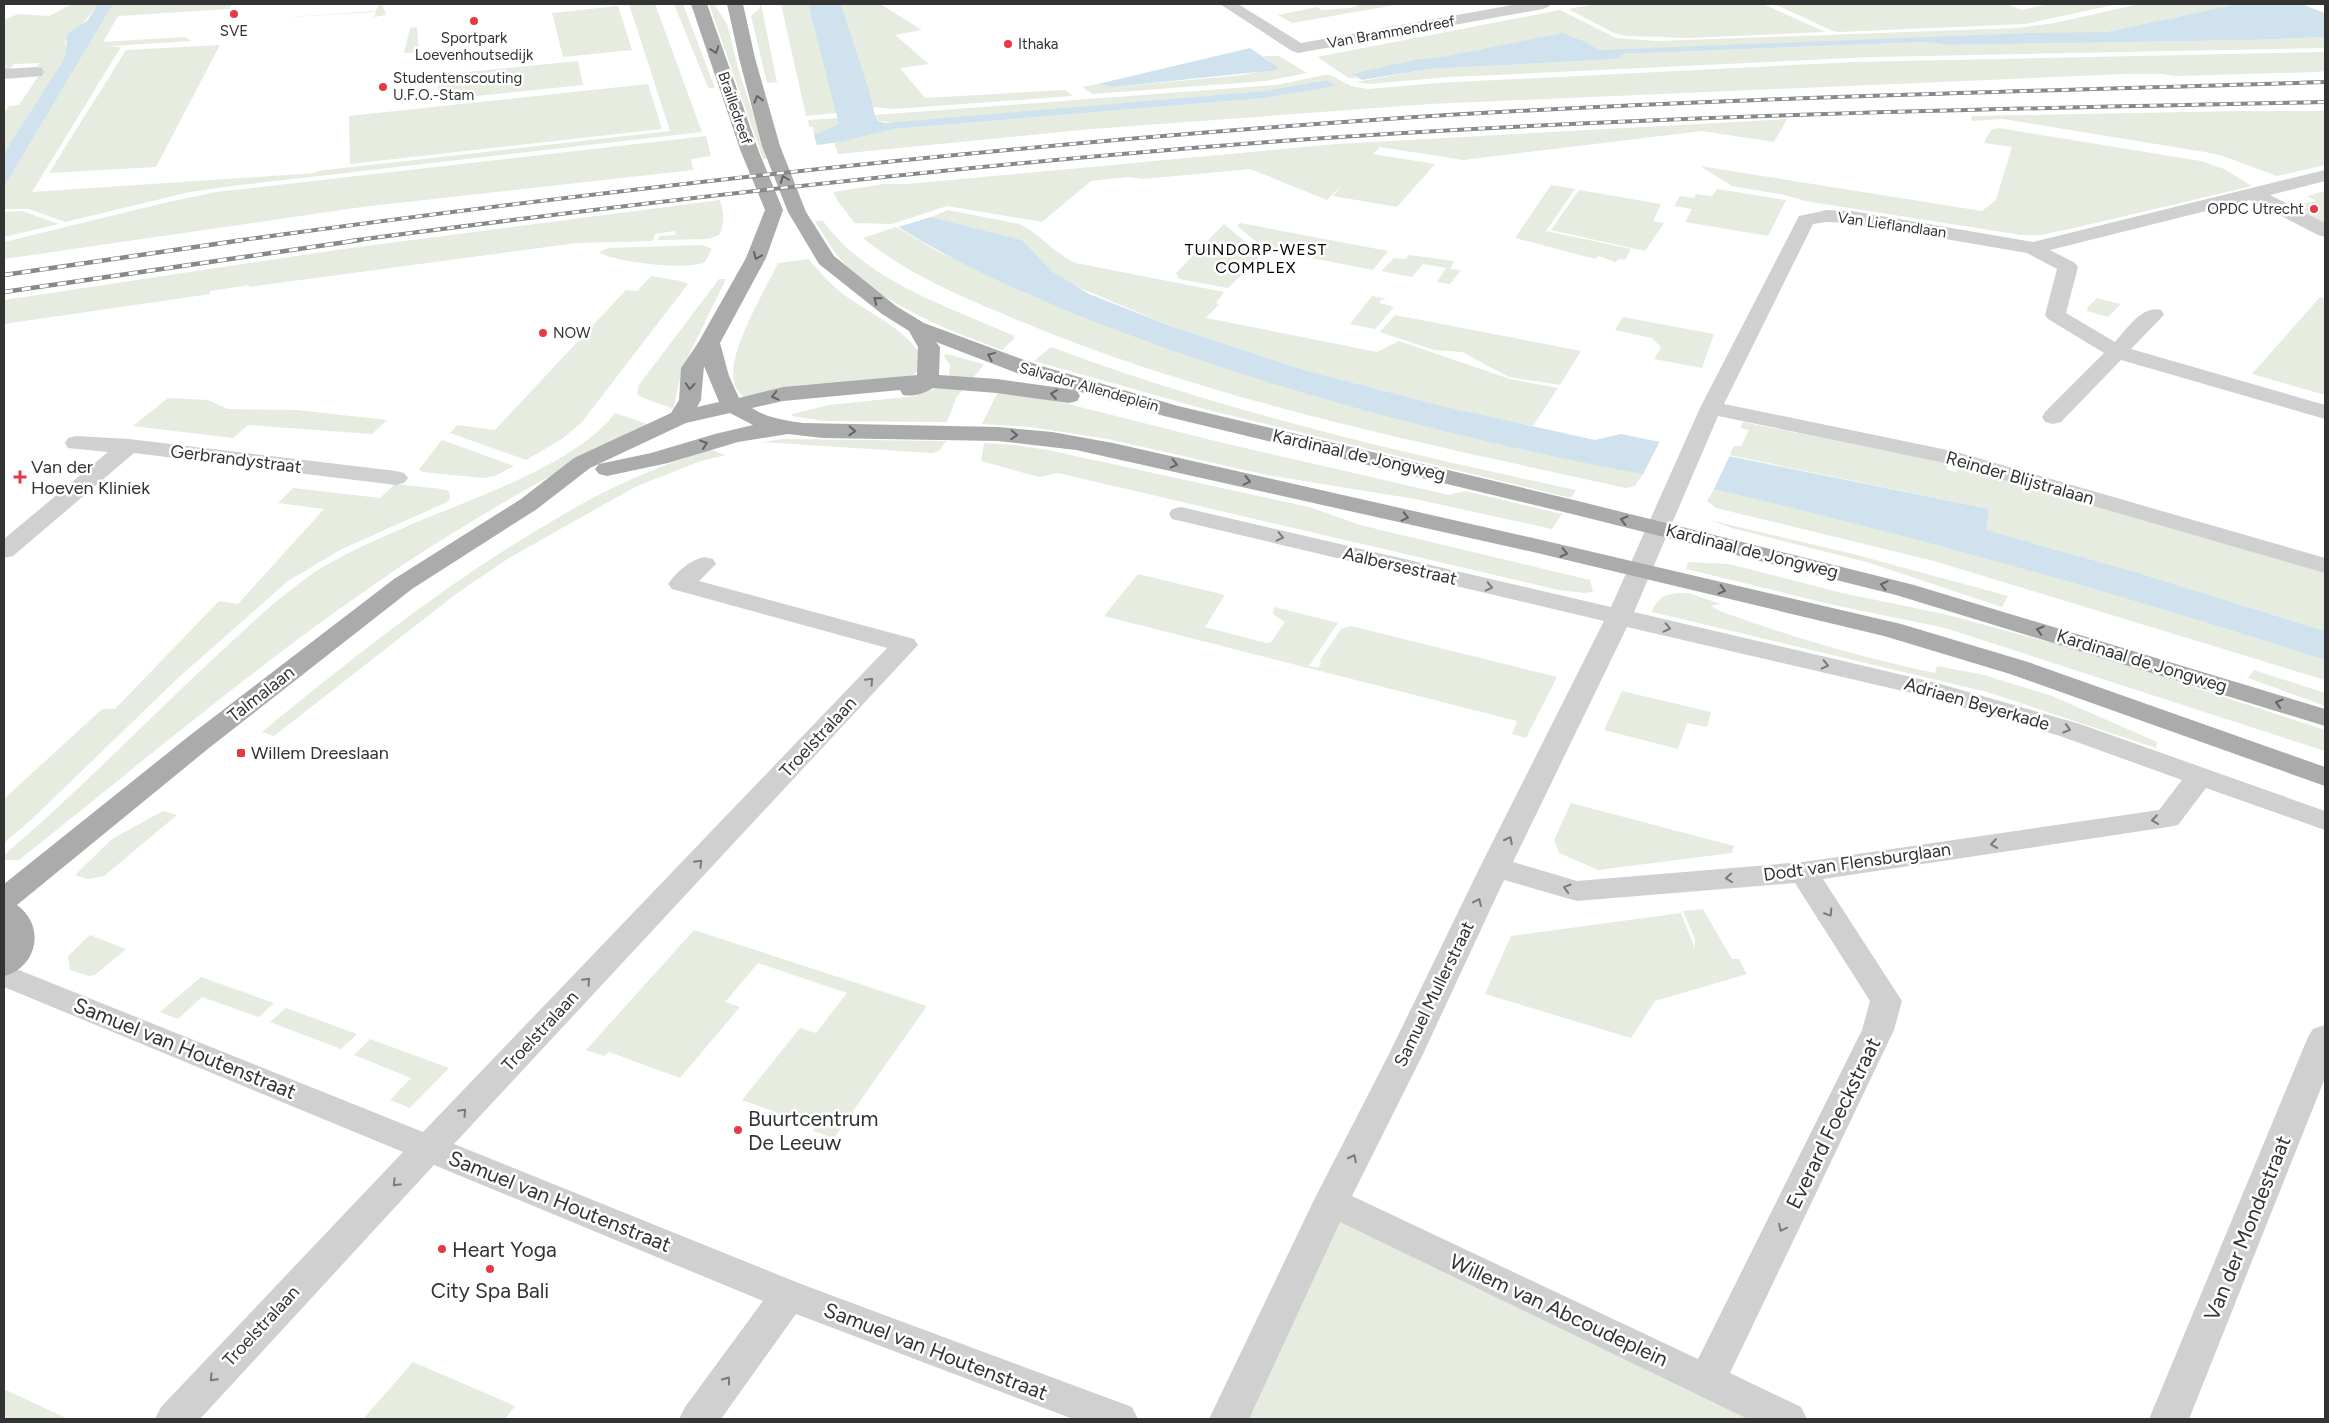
<svg xmlns="http://www.w3.org/2000/svg" width="2329" height="1423" viewBox="0 0 2329 1423" font-family="Figtree,sans-serif">
	<style>
		.green { fill: #e6ecdf }
		.water { fill: #cfe2ee }
		.pier { fill: #fff }
		.lines { fill: none; stroke-linecap: round; stroke-linejoin: round }
		.minor { fill: #d0d0d0; fill-rule: evenodd }
		.major { fill: #ababab; fill-rule: evenodd }
		.rail-far1-casing { stroke: #888; stroke-width: 4 }
		.rail-casing { stroke: #888; stroke-width: 4.5 }
		.rail-far1 { stroke: #fff; stroke-width: 2.5; stroke-dasharray: 7; stroke-linecap: butt }
		.rail { stroke: #fff; stroke-width: 3; stroke-dasharray: 9; stroke-linecap: butt }
		.oneway { stroke: #636363 }
		.oneway2 { stroke: #7a7a7a }
		.poi-dot { fill: #e63946; stroke: #fff; stroke-width: 2 }
		.labels { text-anchor: middle; dominant-baseline: central; stroke-width: 5; stroke-linejoin: round; paint-order: stroke }
		.far-poi-label { font-size: 15px; fill: #333; stroke: #fff; text-anchor: start }
		.far-street-label { font-size: 15px; fill: #333; stroke: #fff }
		.far-neighbourhood-label { font-size: 16px; letter-spacing: 1px; fill: #000; stroke: #fff }
		.street-label { font-size: 18px; fill: #333; stroke: #fff }
		.poi-label { font-size: 18px; fill: #333; stroke: #fff; text-anchor: start }
		.near-street-label { font-size: 21px; fill: #333; stroke: #fff }
		.near-poi-label { font-size: 21px; fill: #333; stroke: #fff; text-anchor: start }
	</style>
	<rect width="100%" height="100%" fill="#fff"/>
	<path class="green" d="M72 4H98C87 21 77 27 65 42L67 52 64 59 4 153V113L9 106 19 105 43 69 37 68 39 63 14 64 10 70 4 71 6 65H4V20L18 14 49 16Z
		M113 4H232L229 9 118 16 103 42 185 37 191 41 113 46V47H121L32 192 316 173 317 171 670 131 629 4H655L702 132 232 186 190 192 65 222 29 209H4V187Z
		M674 4H683L715 88H709L707 85Z
		M709 4H714L727 24 739 72 768 158 763 159Z
		M759 4H761L777 82 767 83 751 16 760 8Z
		M781 4H808L838 113 806 116Z
		M841 4H880L922 30 895 35 929 64 900 68 925 98 1065 90 1073 96 894 109 873 107 869 90Z
		M1363 4H1401L1292 23 1278 15 1317 7 1321 10 1351 8Z
		M1597 4H1763L1825 32 1690 38 1626 36 1614 33 1568 9Z
		M1774 4 1996 5 2006 4 2022 10 2049 4H2118L2025 24 1839 32 1833 31Z
		M2139 4H2237L2106 32 1597 50 1588 43 1419 59 1353 75 1358 79 1347 77 1317 57 1560 10 1616 38 1657 41 2018 28 2055 23Z
		M381 5 383 6 386 15 374 17 376 12 276 18 376 11 378 6Z
		M618 6 632 50 563 57 552 13Z
		M417 27 419 52 404 53 410 28Z
		M2325 37V48L1873 57 1450 77 1369 84 1356 82 1429 69 1619 59 1620 54 1926 42 1949 45 2254 40Z
		M220 45 156 167 49 173 126 50Z
		M2325 52V71L2318 72 2176 76 2163 74H2124L1430 104 1092 129 838 154 834 143 894 129 1266 98 1336 86 1327 80 1263 91 895 123 879 121 875 115 1277 85 1324 75H1330L1351 86 1368 89 1437 83 1855 62Z
		M1263 56H1279L1307 73 1266 81 1093 94 1082 87 1098 84 1113 87 1244 75 1278 67Z
		M578 61 583 85 439 100 436 75Z
		M648 84 662 129 350 164 349 116Z
		M2241 111H2325V165L2277 176 2223 156 2205 152 2003 119 1971 121 1972 116Z
		M839 118 840 124 814 135 813 127H809L808 120Z
		M1787 119 1774 142 1702 131 1463 160 1380 147 1373 154 1435 164 1397 207 1333 196 1344 183 1327 200 1250 169 1143 179 1128 177 1091 181 1042 222 947 206 892 224 855 223 839 203 833 192 884 184H908L1336 144Z
		M1999 128 2201 161 2224 169 2252 186 2074 228 2041 235H2021L1805 201 1785 195 1732 186 1700 166 1982 211 1996 200 2012 147 1984 143 1991 130Z
		M706 136 711 156 691 159 693 170 362 207 4 259V242L164 203 216 192Z
		M1551 185 1575 189 1546 231 1631 249 1625 260 1620 259 1615 262 1599 256 1595 259 1515 238Z
		M1717 189 1786 200 1768 236 1685 222 1692 209 1674 206 1680 196 1694 198 1696 194 1712 196Z
		M1579 190 1661 204 1653 221 1664 223 1645 251 1551 230Z
		M2325 191V224L2288 206 2316 201 2307 196Z
		M720 200C724 213 725 223 719 235L708 239 658 240 659 236 676 235 674 231 655 234 653 241 576 243 249 287V285L210 291V294L4 324V300L336 250Z
		M948 210 1019 224C1040 233 1054 254 1076 263L1224 292 1216 303 1219 304 1206 318 1377 352 1399 341 1510 379 1558 388 1533 426 1447 407 1311 372 1173 327 1073 285 1053 272 1022 240 931 217Z
		M22 211 59 224 4 237V212Z
		M815 221H823C866 281 947 306 1012 335L1015 338 1002 350C945 329 871 301 833 250 827 241 821 230 815 221Z
		M1240 223 1388 251 1373 270 1265 249 1237 226Z
		M1224 224 1261 255 1228 288 1179 279 1176 273Z
		M896 227 937 251 1039 299 1182 354 1249 376 1385 415 1503 444 1643 474 1635 486 1626 488C1422 443 1214 402 1020 321 965 298 910 276 863 238Z
		M702 245 712 249 705 262C689 271 615 262 600 253L601 251 608 248Z
		M1409 255 1454 261 1450 269 1461 270 1450 284 1437 282 1446 268 1423 264 1412 277 1381 271 1394 258 1405 259Z
		M809 259C818 270 827 281 838 290 866 313 904 326 922 357L919 369 913 375 744 398C740 393 735 388 734 382 727 352 765 291 778 263Z
		M651 276 681 281 688 284 582 422 562 439 526 460 450 433 457 425 495 430 626 290 637 291Z
		M719 279H726L683 367 673 409 639 396 637 393 639 385Z
		M1372 296 1387 299 1380 300V303L1394 307 1375 329 1350 324Z
		M2320 297 2325 299V395L2252 374Z
		M2097 298 2121 304 2108 317 2087 311V308Z
		M1395 315 1581 351 1560 385 1509 377 1462 352 1434 350 1380 332Z
		M1623 317 1714 334 1702 368 1654 359 1661 347 1652 338 1615 330Z
		M1051 347C1222 411 1398 452 1576 490L1571 498 1208 410 1034 361Z
		M947 354 983 364 984 365 971 380 949 378 950 365 943 355Z
		M941 386 964 388 956 398 947 422 825 421 791 416 793 414 829 405 916 396Z
		M999 390 1060 402 1219 442 1449 495 1465 491 1562 514 1552 529 1415 499 1267 475 1108 439 1031 427 982 424Z
		M168 398 208 400 228 409 296 410 387 420 372 434 248 425 233 438 133 426Z
		M615 413 647 424C553 473 459 525 372 586 250 670 135 768 19 860H4V855C76 794 141 726 211 661 243 631 276 599 312 574 337 557 367 544 394 532 457 503 574 468 615 413Z
		M1743 422 1948 463 1947 470 1956 472 1959 466 2325 567V631L2132 571 1985 530 1989 509 1729 455 1734 446H1741L1749 430 1740 428Z
		M783 439 946 441 939 451 932 453 762 442Z
		M442 440 514 466 495 476 483 478 422 472 419 469Z
		M984 443 1015 445 1048 450 1309 507 1360 525 1590 580 1593 592 1584 593 1559 590 1058 473 1039 477 981 461Z
		M709 449 726 455 698 462 635 487 509 558 456 594 274 736 262 732C351 659 440 588 539 529 564 514 588 499 615 487 645 472 677 461 709 449Z
		M395 484 442 489 449 491 450 499 447 502 340 550 288 581 178 678 32 819 4 843V799L102 709H115L219 601 238 604 324 509 278 503 293 488 380 498Z
		M1714 489C1823 515 1932 541 2040 572 2136 599 2230 629 2325 660V680L1934 561 1716 508 1707 501Z
		M1709 520 1857 555 2008 596 2002 607 1870 563 1732 528Z
		M1688 562 1729 564 1842 593 1944 614 2093 654 2325 730V751L1945 628 1834 605 1686 569Z
		M1138 574 1225 595 1205 627 1266 643 1271 642 1285 622 1273 614 1274 607 1338 623 1309 666 1318 668 1321 663 1320 660 1341 629 1351 626 1557 677 1526 738 1512 734 1517 721 1104 616Z
		M1688 593 1721 604 1711 606 1722 612C1792 637 1862 658 1935 673L1937 666 1984 675 2052 696 2157 742 2156 748 1987 692 1652 612C1658 594 1671 593 1688 593Z
		M2254 670 2325 693V706L2248 678Z
		M1622 691 1711 712 1707 727 1687 723 1678 749 1604 730Z
		M1571 803 1734 846 1732 853 1598 870 1559 853 1554 840Z
		M163 811 177 815 104 876 88 879 75 875 112 839Z
		M1703 909 1732 959H1739L1747 974 1655 1001 1631 1038 1485 994 1511 936 1681 913 1695 949V939L1683 911Z
		M694 930 927 1006 834 1138 813 1131 816 1127 742 1100 800 1028 816 1033 847 993 758 963 725 1002 740 1007 680 1078 609 1052 604 1056 586 1050Z
		M90 935 126 949 95 975 89 976 70 970 68 956Z
		M201 977 274 1003 259 1017 202 997 178 1019 160 1012Z
		M286 1008 357 1034 341 1049 270 1022Z
		M370 1039 449 1068 410 1108 390 1100 411 1078 354 1055Z
		M1331 1202 1787 1419H1229Z
		M413 1362 515 1406 505 1419H363Z
		M4 1389 68 1419H4Z"/>
	<path class="water" d="M98 4H113L4 187V153L64 59C68 51 65 42 68 33L88 20Z
		M808 4H841L869 90 875 115 878 121 885 123 1263 91 1327 80 1336 86 1266 98 894 129 840 142 817 145 814 135 839 124Z
		M2237 4H2301L2325 13V37L2254 40 1949 45 1926 42 1621 54 1619 59 1429 69 1362 80 1352 74 1419 59 1448 56 1562 33 1588 43 1598 50 2030 33 2106 32Z
		M1250 48 1278 67 1277 70 1113 87 1098 84Z
		M931 217 1022 240 1053 272 1089 294 1173 327 1311 372 1447 407 1595 440 1621 434 1989 509 1986 530 2132 571 2325 631V660C2125 595 1923 538 1717 490 1674 479 1629 472 1585 463 1424 429 1262 386 1108 327 1036 299 964 268 898 227Z"/>
	<path class="pier" d="M1661 439 1731 453 1713 491 1642 476Z"/>
	<g class="lines">
		<path class="minor" d="M1220 4H1238L1301 43 1518 4H1551L1548 7 1543 9 1298 53 1292 51Z
			M36 67 42 68 44 72 42 76 4 79V69Z
			M2325 170V181L2270 195 2325 223V237L2318 235 2250 200 2050 250 2075 263 2078 267 2066 313 2115 342C2127 329 2142 305 2161 310L2164 314 2161 318 2131 349 2325 405V419L2121 360 2061 422 2053 424 2045 422 2042 417 2045 412 2104 353 2048 319 2045 315 2057 269 2027 253 1852 223 1827 222 1813 224 1724 404 1957 452 2325 558V573L1945 463 1718 416 1634 612 1937 683 2080 724 2325 811V830L2206 788 2178 825 2168 827 1823 879 1902 1001 1894 1030 1730 1373 1801 1407 1807 1419H1748L1340 1222 1249 1419H1209L1313 1202 1389 1054 1480 867 1604 621 1172 519 1169 514 1172 509 1181 507 1611 607 1700 408 1799 216 1827 210 1852 211 2033 242ZM1627 627 1920 695 2060 736 2182 780 2159 810 1803 862 1577 881 1513 862ZM1504 880 1577 901 1795 883 1870 1001 1862 1030 1698 1359 1352 1196 1423 1054Z
			M76 436 129 439 396 471 404 473 408 478 404 483 396 485 134 453 13 556 4 558V539L108 452 68 448 65 443 68 438Z
			M704 557 713 559 716 564 699 581 914 639 918 645 454 1144 801 1284 1132 1407 1138 1419H1073L796 1314 721 1419H679L685 1407 763 1301 434 1165 200 1419H155L161 1407 403 1152 4 987V964L423 1132 887 648 672 589 668 584C676 572 690 560 704 557Z
			M2325 1025V1078L2189 1419H2149L2308 1037 2313 1029Z"/>
		<path class="major" d="M691 4H707L759 152 783 210 766 258 720 343 729 376 739 398 783 387 917 375 918 347 909 331 882 314 819 264 788 212 762 146 739 58 727 4H743L755 58 780 146 806 212 834 256 896 306 924 323 1038 365 1178 406 1574 500 1914 585 2325 709V726L1896 595 1572 514 1164 416 1022 375 936 342 940 347 939 375 997 379 1069 389 1077 391 1080 396 1077 401 1069 403 997 393 933 388C923 394 914 397 903 395L900 390 783 401 752 408C767 418 785 420 803 423L998 427 1052 432 1113 443 1533 538 1901 624 2028 662 2325 767V786L2010 674 1884 636 1533 552 1076 450 998 441 823 438 788 434 738 442 668 463 607 476 599 474 595 469 599 464 651 453 715 434 753 425 730 413 686 423 590 468 537 509 412 589 209 748 17 905C47 927 36 968 4 976V884L189 736 394 579 521 499 574 458 671 413 679 400 681 368 698 343 746 258 765 210 741 152ZM704 366 719 402 697 407 701 400Z"/>
		<g class="rail-far1-casing">
			<path id="rail-far1" d="M235 241C617 188 1002 145 1387 119 1700 98 2012 92 2325 82
				M350 241C660 200 969 164 1281 141 1628 116 1977 109 2325 102"/>
		</g>
		<g class="rail-casing">
			<path id="rail" d="M4 275 243 240
				M4 292 360 240"/>
		</g>
		<use href="#rail-far1" class="rail-far1"/>
		<use href="#rail" class="rail"/>
	</g>
	<defs><path id="oneway-chevron" d="M-2-3.5L2.5 0L-2 3.5" fill="none" stroke-width="1.6" stroke-linecap="round" stroke-linejoin="round" transform="scale(1.25)"/></defs>
	<g class="oneway">
		<use href="#oneway-chevron" transform="translate(715 50) rotate(71)"/>
		<use href="#oneway-chevron" transform="translate(758 99) rotate(-106)"/>
		<use href="#oneway-chevron" transform="translate(784 179) rotate(-111)"/>
		<use href="#oneway-chevron" transform="translate(757 256) rotate(113)"/>
		<use href="#oneway-chevron" transform="translate(877 300) rotate(-141)"/>
		<use href="#oneway-chevron" transform="translate(991 356) rotate(-158)"/>
		<use href="#oneway-chevron" transform="translate(690 386) rotate(94)"/>
		<use href="#oneway-chevron" transform="translate(1054 394) rotate(-172)"/>
		<use href="#oneway-chevron" transform="translate(775 396) rotate(166)"/>
		<use href="#oneway-chevron" transform="translate(852 431) rotate(2)"/>
		<use href="#oneway-chevron" transform="translate(1014 435) rotate(4)"/>
		<use href="#oneway-chevron" transform="translate(704 444) rotate(-18)"/>
		<use href="#oneway-chevron" transform="translate(1174 464) rotate(13)"/>
		<use href="#oneway-chevron" transform="translate(1247 481) rotate(13)"/>
		<use href="#oneway-chevron" transform="translate(1405 517) rotate(13)"/>
		<use href="#oneway-chevron" transform="translate(1624 520) rotate(-166)"/>
		<use href="#oneway-chevron" transform="translate(1564 553) rotate(13)"/>
		<use href="#oneway-chevron" transform="translate(1884 585) rotate(-166)"/>
		<use href="#oneway-chevron" transform="translate(1722 590) rotate(14)"/>
		<use href="#oneway-chevron" transform="translate(2040 630) rotate(-164)"/>
		<use href="#oneway-chevron" transform="translate(2279 703) rotate(-163)"/>
	</g>
	<g class="oneway2">
		<use href="#oneway-chevron" transform="translate(1280 537) rotate(13)"/>
		<use href="#oneway-chevron" transform="translate(1489 587) rotate(13)"/>
		<use href="#oneway-chevron" transform="translate(1667 628) rotate(13)"/>
		<use href="#oneway-chevron" transform="translate(1825 665) rotate(13)"/>
		<use href="#oneway-chevron" transform="translate(870 681) rotate(-47)"/>
		<use href="#oneway-chevron" transform="translate(2067 729) rotate(17)"/>
		<use href="#oneway-chevron" transform="translate(2155 820) rotate(172)"/>
		<use href="#oneway-chevron" transform="translate(1509 840) rotate(-63)"/>
		<use href="#oneway-chevron" transform="translate(1994 844) rotate(172)"/>
		<use href="#oneway-chevron" transform="translate(699 863) rotate(-46)"/>
		<use href="#oneway-chevron" transform="translate(1729 878) rotate(175)"/>
		<use href="#oneway-chevron" transform="translate(1567 888) rotate(-164)"/>
		<use href="#oneway-chevron" transform="translate(1478 902) rotate(-65)"/>
		<use href="#oneway-chevron" transform="translate(1829 913) rotate(57)"/>
		<use href="#oneway-chevron" transform="translate(587 981) rotate(-47)"/>
		<use href="#oneway-chevron" transform="translate(463 1112) rotate(-47)"/>
		<use href="#oneway-chevron" transform="translate(1353 1158) rotate(-63)"/>
		<use href="#oneway-chevron" transform="translate(396 1183) rotate(134)"/>
		<use href="#oneway-chevron" transform="translate(1782 1228) rotate(116)"/>
		<use href="#oneway-chevron" transform="translate(213 1378) rotate(133)"/>
		<use href="#oneway-chevron" transform="translate(727 1380) rotate(-54)"/>
	</g>
	<g class="poi-dot">
		<circle cx="234" cy="14" r="5"/>
		<circle cx="474" cy="21" r="5"/>
		<circle cx="1008" cy="44" r="5"/>
		<circle cx="383" cy="87" r="5"/>
		<circle cx="2314" cy="209" r="5"/>
		<circle cx="543" cy="333" r="5"/>
		<path d="M17.5 469.5h5v5h5v5h-5v5h-5v-5h-5v-5h5z"/>
		<rect x="236" y="748" width="10" height="10" rx="2.5"/>
		<circle cx="738" cy="1130" r="5"/>
		<circle cx="442" cy="1249" r="5"/>
		<circle cx="490" cy="1269" r="5"/>
	</g>
	<g class="labels">
		<g class="far-poi-label">
			<text x="234" y="31" text-anchor="middle">SVE</text>
			<text x="474" y="38" text-anchor="middle">Sportpark<tspan x="474" dy="17">Loevenhoutsedijk</tspan></text>
			<text x="1018" y="44">Ithaka</text>
			<text x="393" y="78">Studentenscouting<tspan x="393" dy="17">U.F.O.-Stam</tspan></text>
			<text x="2304" y="209" text-anchor="end">OPDC Utrecht</text>
			<text x="553" y="333">NOW</text>
		</g>
		<g class="far-street-label">
			<text transform="translate(1391 32) rotate(-10)">Van Brammendreef</text>
			<text transform="translate(735 108) rotate(71)">Brailledreef</text>
			<text transform="translate(1892 225) rotate(8)">Van Lieflandlaan</text>
			<text transform="translate(1089 387) rotate(16)">Salvador Allendeplein</text>
		</g>
		<g class="far-neighbourhood-label">
			<text x="1256" y="249">TUINDORP-WEST<tspan x="1256" dy="18">COMPLEX</tspan></text>
		</g>
		<g class="street-label">
			<text transform="translate(1359 455) rotate(13)">Kardinaal de Jongweg</text>
			<text transform="translate(236 459) rotate(7)">Gerbrandystraat</text>
			<text transform="translate(2020 478) rotate(16)">Reinder Blijstralaan</text>
			<text transform="translate(1752 551) rotate(14)">Kardinaal de Jongweg</text>
			<text transform="translate(1400 566) rotate(13)">Aalbersestraat</text>
			<text transform="translate(2142 661) rotate(17)">Kardinaal de Jongweg</text>
			<text transform="translate(261 694) rotate(-38)">Talmalaan</text>
			<text transform="translate(1977 704) rotate(16)">Adriaen Beyerkade</text>
			<text transform="translate(818 737) rotate(-47)">Troelstralaan</text>
			<text transform="translate(1857 862) rotate(-8)">Dodt van Flensburglaan</text>
			<text transform="translate(1434 994) rotate(-64)">Samuel Mullerstraat</text>
			<text transform="translate(540 1031) rotate(-47)">Troelstralaan</text>
			<text transform="translate(261 1326) rotate(-47)">Troelstralaan</text>
		</g>
		<g class="poi-label">
			<text x="31" y="467">Van der<tspan x="31" dy="21">Hoeven Kliniek</tspan></text>
			<text x="251" y="753">Willem Dreeslaan</text>
		</g>
		<g class="near-street-label">
			<text transform="translate(185 1048) rotate(22)">Samuel van Houtenstraat</text>
			<text transform="translate(1833 1123) rotate(-64)">Everard Foeckstraat</text>
			<text transform="translate(560 1201) rotate(22)">Samuel van Houtenstraat</text>
			<text transform="translate(2247 1228) rotate(-68)">Van der Mondestraat</text>
			<text transform="translate(1559 1310) rotate(25)">Willem van Abcoudeplein</text>
			<text transform="translate(936 1351) rotate(21)">Samuel van Houtenstraat</text>
		</g>
		<g class="near-poi-label">
			<text x="748" y="1118">Buurtcentrum<tspan x="748" dy="24">De Leeuw</tspan></text>
			<text x="452" y="1249">Heart Yoga</text>
			<text x="490" y="1290" text-anchor="middle">City Spa Bali</text>
		</g>
	</g>
	<rect width="2329" height="1423" fill="none" stroke="#333333" stroke-width="10"/>
</svg>
